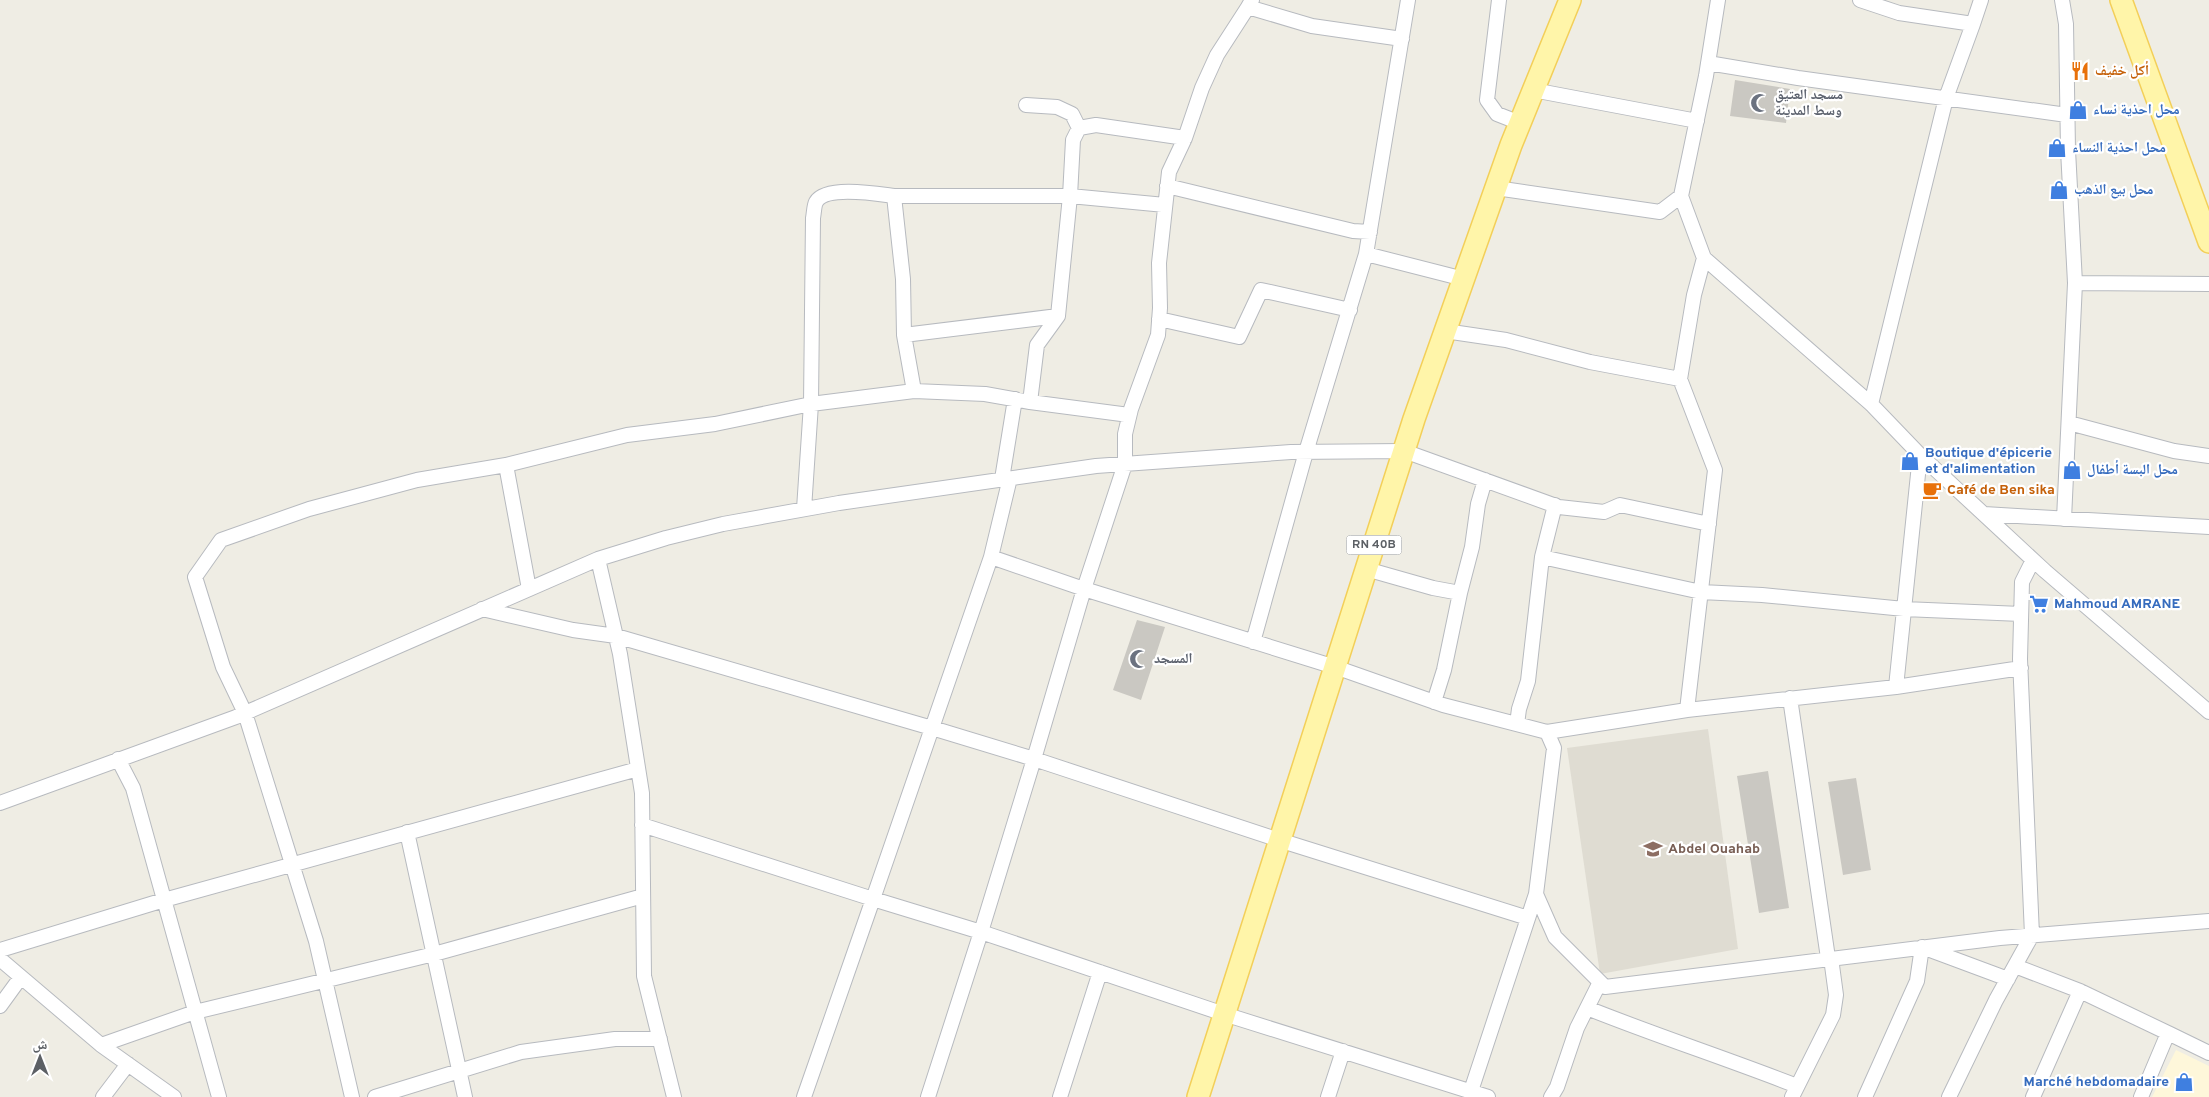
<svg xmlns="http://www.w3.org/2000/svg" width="2209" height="1097" viewBox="0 0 2209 1097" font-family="Overpass,'Noto Naskh Arabic',sans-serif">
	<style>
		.commercial { fill: #fef7da }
		.education { fill: #dfdcd2 }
		.building { fill: #cac8c2 }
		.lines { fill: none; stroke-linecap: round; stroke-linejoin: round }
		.minor-casing { stroke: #b7babf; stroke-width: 16 }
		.primary-casing { stroke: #f3cf59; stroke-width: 24 }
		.minor { stroke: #fff; stroke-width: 14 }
		.primary { stroke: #fff5a9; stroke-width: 21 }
		.labels { text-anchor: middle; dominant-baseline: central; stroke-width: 4.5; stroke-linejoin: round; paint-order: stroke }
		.shield { fill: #fff; stroke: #8d9093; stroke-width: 1 }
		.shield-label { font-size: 12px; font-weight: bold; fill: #5c6065 }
		.food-label { font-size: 14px; font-weight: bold; fill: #c56008; stroke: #fff; text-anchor: start }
		.worship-label { font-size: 14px; font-weight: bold; fill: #5b616d; stroke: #fff; text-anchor: start }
		.shop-label { font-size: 14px; font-weight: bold; fill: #366cbe; stroke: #fff; text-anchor: start }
		.education-label { font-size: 14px; font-weight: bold; fill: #785e54; stroke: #fff; text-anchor: start }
	</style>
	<rect width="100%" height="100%" fill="#efede4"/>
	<path class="commercial" d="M2176 1050 2209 1066V1097H2152Z"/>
	<path class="education" d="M1708 729 1738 949 1600 974 1567 748Z"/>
	<path class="building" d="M1735 80 1790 89 1786 123 1730 116Z
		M1137 620 1165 627 1141 700 1113 690Z
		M1768 771 1789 908 1759 913 1737 776Z
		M1856 778 1871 870 1843 875 1828 782Z"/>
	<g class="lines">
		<g class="minor-casing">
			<path id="minor" d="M1252 0 1248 7 1312 26 1402 39
				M1499 0 1487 100 1497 114 1520 123
				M1718 0 1706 76 1681 196 1704 258 1871 404 1920 455 2045 571 2209 712
				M1860 0 1899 13 1973 24 1946 98 1871 404
				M2062 0 2066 24 2068 150 2075 283 2064 519
				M1973 24 1981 0
				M1708 63 1798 78 2067 115
				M1533 90 1697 121
				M1026 105 1057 107 1072 114 1079 128
				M1167 186 1353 231 1370 232
				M1496 188 1660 212 1681 196
				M1366 254 1408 0
				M2075 283 2209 284
				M1159 319 1239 337 1261 290 1350 310
				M1445 331 1506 340 1590 362 1680 379 1694 295 1704 258
				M904 335 1058 316
				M1680 379 1715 470 1687 710
				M1030 402 985 394 914 391 904 335 903 279 894 196H1070L1073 140 1079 128 1096 125 1185 138
				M1129 415 1030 402 1037 345 1058 316 1070 196 1165 205
				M2069 423 2174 451 2209 456
				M1010 478 991 557 1084 589 1125 464V434L1131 409 1158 335 1160 308 1159 263 1169 172 1185 138 1202 88 1217 55 1248 7
				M1002 479 1015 399
				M1555 505 1542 557 1701 592 1762 595 1904 609 2021 614
				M804 509 811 404 914 391
				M1984 514 2209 527
				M598 559 620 654 642 793 644 976 674 1097
				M1366 569 1433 588 1460 593 1444 670 1434 702
				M529 589 506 465 627 435 715 424 811 404 813 218C814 213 814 206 816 202 826 185 878 194 894 196
				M1460 593 1472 547 1478 504 1485 480
				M482 609 573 630 616 636 932 728 873 899 981 932 1034 759 932 728 991 557
				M1253 642 1306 452 1366 254 1464 279
				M1896 687 1920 455
				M1790 698 1828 958
				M1517 724 1519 709 1528 681 1542 557
				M1547 732 1687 710 1896 687 2021 668
				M118 759 133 788 219 1097
				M0 803 236 717 598 559 666 538 723 524 839 503 1096 466 1291 452 1404 451 1559 507 1604 512 1620 505 1709 524
				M642 825 873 899 804 1097
				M407 832 465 1097
				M1528 918 1279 840 1034 759 1084 589 1335 667 1443 705 1547 732 1554 748 1536 894 1555 937 1605 987 2000 938 2209 921
				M0 950 164 900 638 769
				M0 959 101 1045 174 1097
				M2015 966 2080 991 2168 1033 2141 1097
				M0 1006 21 977
				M1587 1008C1657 1036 1728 1059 1797 1086
				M2168 1033 2209 1053
				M101 1045 195 1012 434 954 643 896
				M103 1097 128 1064
				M352 1097 316 941 245 713 223 667 195 577 221 540 309 509 417 480 506 465
				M375 1097 521 1052 615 1039H660
				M928 1097 981 932 1224 1014 1488 1097
				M1060 1097 1100 972
				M1328 1097 1343 1051
				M1469 1097 1536 894
				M1551 1097 1557 1087 1577 1028 1600 982
				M1792 1097 1833 1015 1836 995 1831 958
				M1865 1097 1917 981 1922 947 2008 979
				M1949 1097 1996 1000 2032 935 2020 659 2022 582 2033 560
				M2033 1097 2080 991"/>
		</g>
		<g class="primary-casing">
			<path id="primary" d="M2121 0 2209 242
				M1198 1097 1414 419 1511 145 1570 0"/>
		</g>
		<use href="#minor" class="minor"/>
		<use href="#primary" class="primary"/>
	</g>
	<defs>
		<g id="restaurant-bare" transform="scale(1.5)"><path d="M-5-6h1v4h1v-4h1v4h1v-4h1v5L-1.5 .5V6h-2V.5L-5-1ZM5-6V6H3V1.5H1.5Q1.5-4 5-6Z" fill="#e8710a" stroke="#fff" stroke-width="2.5" paint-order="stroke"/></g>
		<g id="mosque-bare" transform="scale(1.5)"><path d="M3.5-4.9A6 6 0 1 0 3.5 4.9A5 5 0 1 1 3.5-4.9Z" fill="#6b7280" stroke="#fff" stroke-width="2.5" paint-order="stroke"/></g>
		<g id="shop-bare" transform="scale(1.5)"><path d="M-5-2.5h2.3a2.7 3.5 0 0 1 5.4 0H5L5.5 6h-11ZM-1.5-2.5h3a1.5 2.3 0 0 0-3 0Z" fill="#3f7fe0" stroke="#fff" stroke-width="2.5" paint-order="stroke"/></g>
		<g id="cafe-bare" transform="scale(1.5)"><path d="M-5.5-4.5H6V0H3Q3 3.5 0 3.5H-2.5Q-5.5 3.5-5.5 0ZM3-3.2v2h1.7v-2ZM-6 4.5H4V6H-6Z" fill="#e8710a" stroke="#fff" stroke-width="2.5" paint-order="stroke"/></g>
		<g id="supermarket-bare" transform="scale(1.5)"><path d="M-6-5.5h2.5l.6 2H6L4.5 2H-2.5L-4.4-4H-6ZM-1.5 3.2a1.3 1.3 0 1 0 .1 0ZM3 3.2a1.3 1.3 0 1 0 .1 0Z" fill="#3f7fe0" stroke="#fff" stroke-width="2.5" paint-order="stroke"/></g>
		<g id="school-bare" transform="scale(1.5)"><path d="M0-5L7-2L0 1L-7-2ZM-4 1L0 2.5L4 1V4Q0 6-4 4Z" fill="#8d6e63" stroke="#fff" stroke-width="2.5" paint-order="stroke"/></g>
	</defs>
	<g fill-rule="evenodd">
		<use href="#restaurant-bare" x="2080" y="71"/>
		<use href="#mosque-bare" x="1760" y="103"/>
		<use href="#shop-bare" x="2078" y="110"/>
		<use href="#shop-bare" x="2057" y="148"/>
		<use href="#shop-bare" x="2059" y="190"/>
		<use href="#shop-bare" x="1910" y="461"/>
		<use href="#shop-bare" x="2072" y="470"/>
		<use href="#cafe-bare" x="1932" y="490"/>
		<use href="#supermarket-bare" x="2039" y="604"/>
		<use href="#mosque-bare" x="1139" y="659"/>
		<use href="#school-bare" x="1653" y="849"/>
		<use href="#shop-bare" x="2184" y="1082"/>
	</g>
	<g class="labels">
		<rect class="shield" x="1346.5" y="535.5" width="55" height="19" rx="4"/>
		<g class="shield-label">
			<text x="1374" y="545">RN 40B</text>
		</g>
		<g class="food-label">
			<text x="2095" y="71">أكل خفيف</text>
			<text x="1947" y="490">Café de Ben sika</text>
		</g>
		<g class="worship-label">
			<text x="1775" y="95">مسجد العتيق<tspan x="1775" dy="16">وسط المدينة</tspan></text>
			<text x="1154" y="659">المسجد</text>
		</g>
		<g class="shop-label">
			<text x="2093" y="110">محل احذية نساء</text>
			<text x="2072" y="148">محل احذية النساء</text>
			<text x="2074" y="190">محل بيع الذهب</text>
			<text x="1925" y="453">Boutique d'épicerie<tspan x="1925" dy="16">et d'alimentation</tspan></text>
			<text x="2087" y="470">محل البسة أطفال</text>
			<text x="2054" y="604">Mahmoud AMRANE</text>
			<text x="2169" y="1082" text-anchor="end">Marché hebdomadaire</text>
		</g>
		<g class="education-label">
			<text x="1668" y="849">Abdel Ouahab</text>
		</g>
	</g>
	<g transform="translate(40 1057)" stroke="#ffffff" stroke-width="4" paint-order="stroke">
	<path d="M0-4L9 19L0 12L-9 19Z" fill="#5c6065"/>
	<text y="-8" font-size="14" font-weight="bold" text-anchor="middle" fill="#5c6065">ش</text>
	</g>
</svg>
